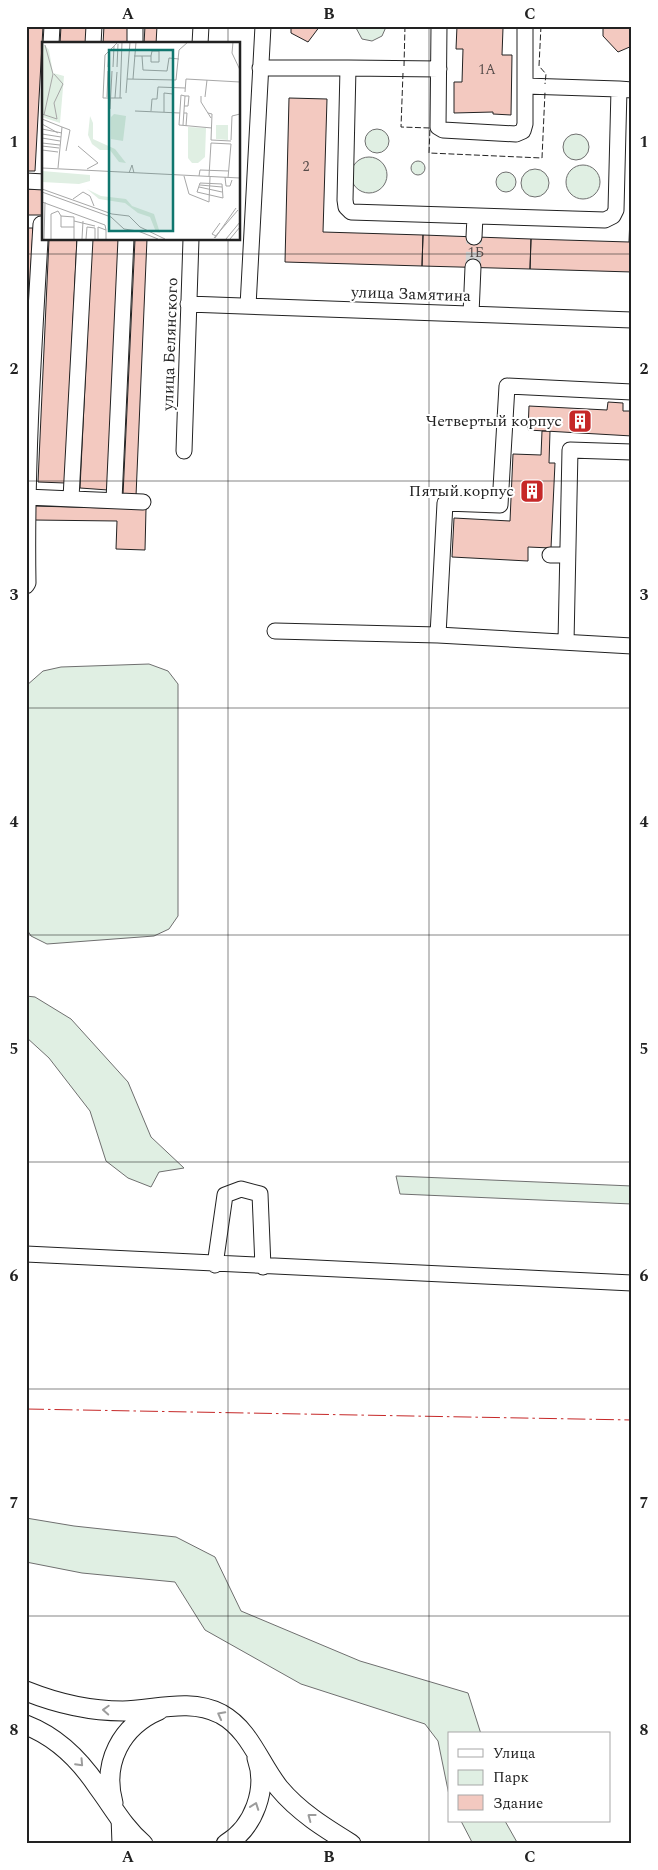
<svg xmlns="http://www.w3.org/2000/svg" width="658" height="1870" viewBox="0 0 658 1870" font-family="Spectral,serif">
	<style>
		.green { fill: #e0efe3; stroke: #6f6f6f }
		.building { fill: #f3c9c0; stroke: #222 }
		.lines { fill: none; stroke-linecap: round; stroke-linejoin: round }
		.minor-tunnel { stroke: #d3d3d3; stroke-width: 15; stroke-dasharray: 15 8; stroke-linecap: butt }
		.minor-casing { stroke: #222; stroke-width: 17 }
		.major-casing { stroke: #222; stroke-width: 21 }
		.minor { stroke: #fff; stroke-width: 15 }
		.major { stroke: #fff; stroke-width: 19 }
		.fence { stroke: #222; stroke-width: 1; stroke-dasharray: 6 2.5; stroke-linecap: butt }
		.power { stroke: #c62828; stroke-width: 1; stroke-dasharray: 18 4 2.5 4; stroke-linecap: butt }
		.oneway { stroke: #9c9c9c }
		.grid { fill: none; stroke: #222; stroke-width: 1; stroke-opacity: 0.55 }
		.labels { text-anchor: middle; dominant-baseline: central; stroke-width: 4; stroke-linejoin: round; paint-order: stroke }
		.number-label { font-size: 14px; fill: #564c4a }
		.street-label { font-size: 16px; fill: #222; stroke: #fff }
		.poi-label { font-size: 16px; fill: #222; stroke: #fff; text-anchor: end }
		.inset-road { fill: none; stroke: #a7a7a7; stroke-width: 1 }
		.view { fill: #0f766e; fill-opacity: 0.15; stroke: #0f766e; stroke-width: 2.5 }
		.inset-edge { fill: none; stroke: #222; stroke-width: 2.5 }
		.neatline { fill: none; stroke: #222; stroke-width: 2 }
		.grid-label { font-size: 16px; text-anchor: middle; font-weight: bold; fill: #222 }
	</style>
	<rect width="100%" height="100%" fill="#fff"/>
	<path class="green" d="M355 26H386V27L382 36 372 41 362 39Z
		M365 141a12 12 0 1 1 24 0a12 12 0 1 1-24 0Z
		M563 147a13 13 0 1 1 26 0a13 13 0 1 1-26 0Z
		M351 175a18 18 0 1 1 36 0a18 18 0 1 1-36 0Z
		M411 168a7 7 0 1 1 14 0a7 7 0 1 1-14 0Z
		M566 182a17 17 0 1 1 34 0a17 17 0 1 1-34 0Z
		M521 183a14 14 0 1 1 28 0a14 14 0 1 1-28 0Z
		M496 182a10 10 0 1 1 20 0a10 10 0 1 1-20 0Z
		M149 664 168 671 178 684V916L169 929 154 936 47 944 31 936 26 928V686L43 671 61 667Z
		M26 996 35 997 71 1019 128 1082 151 1137 184 1168 159 1172 151 1187 128 1178 106 1161 90 1111 49 1058 26 1037Z
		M396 1176 632 1186V1204L400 1194Z
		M26 1518 74 1526 176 1537 215 1557 241 1611 360 1661 468 1693 481 1734H449V1795L438 1741 425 1724 301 1684 205 1630 175 1582 82 1573 26 1562Z
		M461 1821H505L518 1844H473Z"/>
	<path class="building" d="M26 26H43L35 171H26Z
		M61 26H87L86 44H60Z
		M104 26H131L130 44H103Z
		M145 26H157L156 44H144Z
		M291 26H320L308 42 291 33Z
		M457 26 503 28 502 55H512L511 115 493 114V112L454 113V82H462L463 49H456Z
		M603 26H632V46L618 52 603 36Z
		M289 98 327 99 323 232 423 235 422 266 285 262Z
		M632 166V272L530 269 531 239 629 242Z
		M26 189H44V215H26Z
		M26 228H33L26 366Z
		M423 235 531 239 530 269 422 266Z
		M49 239H77L65 483 38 482Z
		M92 239H120L108 490 80 488Z
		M135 239H147L136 496 123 495Z
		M608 402 623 403V411H632V436L528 430 529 406 607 410Z
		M542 431H550L549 463H555L551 548 528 547V561L452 557 454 518 510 521 513 454 541 455Z
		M33 506 146 509 145 550 116 549 117 521 33 520Z"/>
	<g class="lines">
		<path class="minor-tunnel" d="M473 267 474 237"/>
		<g class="minor-casing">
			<path id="minor" d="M439 26 438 127 443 130 516 134 523 131 525 124V26
				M51 44 52 26
				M93 44 94 26
				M135 44V26
				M200 44 201 26
				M260 68H348L345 200 346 207 351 212 605 220 613 216 616 210 619 89 632 90
				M348 68 439 69
				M525 86 619 89
				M26 181 44 182
				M474 237 475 216
				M188 304 632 320
				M248 306 263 26
				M471 314 473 267
				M184 451 191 239
				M26 497 143 502
				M71 498 85 239
				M114 500 126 239
				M550 555H567
				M26 586 28 583C26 464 34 344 41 224
				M275 631 438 635 632 646
				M438 635 445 503 500 505 507 386 632 392
				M566 642 570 450 632 452
				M26 1254 632 1283
				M215 1265 225 1195 241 1189 260 1194 263 1267
				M119 1817 120 1844"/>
		</g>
		<g class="major-casing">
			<path id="major" d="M26 1691C56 1703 91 1711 123 1711 156 1710 190 1698 221 1714 250 1730 259 1763 279 1788 299 1812 325 1828 351 1844
				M26 1725C57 1737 80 1760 98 1787 113 1807 124 1828 143 1844
				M113 1803C102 1763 121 1726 159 1710
				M226 1844C254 1827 268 1789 257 1758"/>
		</g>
		<use href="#minor" class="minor"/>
		<use href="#major" class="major"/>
		<path class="fence" d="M541 26 539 66 546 74 545 84
			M404 66 405 26
			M403 73 401 127 430 128 429 153 542 158 545 92"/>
		<path class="power" d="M26 1409 632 1420"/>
	</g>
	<defs><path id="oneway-chevron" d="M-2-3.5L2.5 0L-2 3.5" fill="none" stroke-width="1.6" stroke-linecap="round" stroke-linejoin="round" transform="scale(1.25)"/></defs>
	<g class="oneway">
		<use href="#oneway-chevron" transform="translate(106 1710) rotate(-177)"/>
		<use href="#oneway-chevron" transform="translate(221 1715) rotate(-152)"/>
		<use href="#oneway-chevron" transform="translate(80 1763) rotate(47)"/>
		<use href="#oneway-chevron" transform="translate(255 1806) rotate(-70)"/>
		<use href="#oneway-chevron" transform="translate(311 1817) rotate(-143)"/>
	</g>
	<path class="grid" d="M228 26V44M429 26V1844M228 239V1844M26 254H632M26 481H632M26 708H632M26 935H632M26 1162H632M26 1389H632M26 1616H632"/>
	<defs>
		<g id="building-square" transform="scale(1.25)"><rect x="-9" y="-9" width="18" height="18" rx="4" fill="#c62828" stroke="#fff"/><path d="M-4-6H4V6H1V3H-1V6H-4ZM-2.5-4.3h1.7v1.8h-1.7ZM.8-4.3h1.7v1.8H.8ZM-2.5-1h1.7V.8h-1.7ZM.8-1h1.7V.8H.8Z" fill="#fff"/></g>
	</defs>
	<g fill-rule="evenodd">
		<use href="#building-square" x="580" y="421"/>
		<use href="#building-square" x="532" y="491"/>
	</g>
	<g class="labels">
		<g class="number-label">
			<text x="487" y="69">1А</text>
			<text x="306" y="166">2</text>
			<text x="476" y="252">1Б</text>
		</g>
		<g class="street-label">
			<text transform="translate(411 294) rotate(2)">улица Замятина</text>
			<text transform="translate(170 344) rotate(-88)">улица Белянского</text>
		</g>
		<g class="poi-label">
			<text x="562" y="421">Четвертый корпус</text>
			<text x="514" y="491">Пятый корпус</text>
		</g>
	</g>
	<g transform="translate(42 42)">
		<rect width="198" height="198" fill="#fff"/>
		<path d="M0 0 7 8 11 31 22 34 18 81 0 75ZM72 72 84 74 81 99 69 97V75ZM48 74 51 81V97L73 107 84 121 77 120 68 108H58L50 102 46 93ZM174 83H186V98L174 97ZM146 85 164 86 163 115 156 121H150L146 116ZM0 129 48 133V139L37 142 0 140ZM45 147 59 154 84 157 90 164 112 172 118 191 114 190 108 175 96 171 83 161 57 157Z" fill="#e0efe3"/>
		<path class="inset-road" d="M76 0 63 13 61 56H80M148 0H169M191 0 190 11 198 28M92 14H100L101 28 125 29 127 16 137 17M100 14H109V20H117V9H110L109 14M0 22 1 0M66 25 67 10M71 25 72 4M75 25 76 2M85 37 134 38 137 8 146 0M91 37 94 0M143 50 144 37 198 40M84 51 88 0M159 54V60L169 76M65 55 66 29M163 55 165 38M73 56 75 30M78 56 80 0M142 64H146L147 54H143M68 67 70 29M93 69 138 71M109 69 110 57H115L116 45 143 46M122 70V51L131 52M142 71H145L144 84M166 71 170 72 169 98 189 99M0 72 15 77 12 61 21 42 12 32M2 73 11 32 3 3M0 77 20 85M0 82 16 91M141 83 143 54 139 53 137 83 170 86M0 87 20 91M0 92 19 95M0 96 18 99M189 98 190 74 198 72M0 101 18 103M0 104 17 106M36 104 56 121 45 127M0 108 16 110M0 126 198 136M16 126 20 85 28 88 24 109M87 131 90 123 92 131M142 134 147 152 167 160 168 135M157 134 158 128 187 129M167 134 169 101 189 102 186 136M183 135 184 144H188L190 138M158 141 180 142 181 156 155 150ZM158 143 180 145M157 145 180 150M0 147 70 172 87 174 98 185 123 197M0 150 69 175 82 187 96 189 116 197M31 157 41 150 48 154 52 164M0 160 63 183 64 188M32 179 53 184M174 194 170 192 178 181M172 196 196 168M173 196 194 166M2 197 3 160M9 197V172L16 169 19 174M32 197V175L19 174V185H32M40 197 41 179M44 197 45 185 53 186V197M56 197V185L64 188V197M184 197 198 180M188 197 198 185"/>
		<path class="view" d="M67 8H131V189H67Z"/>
		<rect width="198" height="198" class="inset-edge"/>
	</g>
	<rect width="658" height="1870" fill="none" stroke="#ffffff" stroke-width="55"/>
	<rect x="448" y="1732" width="162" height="90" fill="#ffffff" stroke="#a7a7a7"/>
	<rect x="458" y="1749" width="25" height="8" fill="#ffffff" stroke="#a7a7a7"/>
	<text x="493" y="1758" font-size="15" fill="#222222">Улица</text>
	<rect x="458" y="1770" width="25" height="15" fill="#e0efe3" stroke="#a7a7a7"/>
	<text x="493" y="1782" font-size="15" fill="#222222">Парк</text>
	<rect x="458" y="1795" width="25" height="15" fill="#f3c9c0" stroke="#a7a7a7"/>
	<text x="493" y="1808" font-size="15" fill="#222222">Здание</text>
	<rect x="28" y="28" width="602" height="1814" class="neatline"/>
	<g class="grid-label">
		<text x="128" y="19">A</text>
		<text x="329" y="19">B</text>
		<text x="530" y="19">C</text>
		<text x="14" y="147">1</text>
		<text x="644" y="147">1</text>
		<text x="14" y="374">2</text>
		<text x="644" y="374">2</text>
		<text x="14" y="600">3</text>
		<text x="644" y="600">3</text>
		<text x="14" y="827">4</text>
		<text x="644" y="827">4</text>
		<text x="14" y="1054">5</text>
		<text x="644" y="1054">5</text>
		<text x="14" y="1281">6</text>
		<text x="644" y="1281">6</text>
		<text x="14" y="1508">7</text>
		<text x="644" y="1508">7</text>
		<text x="14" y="1735">8</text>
		<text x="644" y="1735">8</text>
		<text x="128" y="1862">A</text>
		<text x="329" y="1862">B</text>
		<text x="530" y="1862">C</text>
	</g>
</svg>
